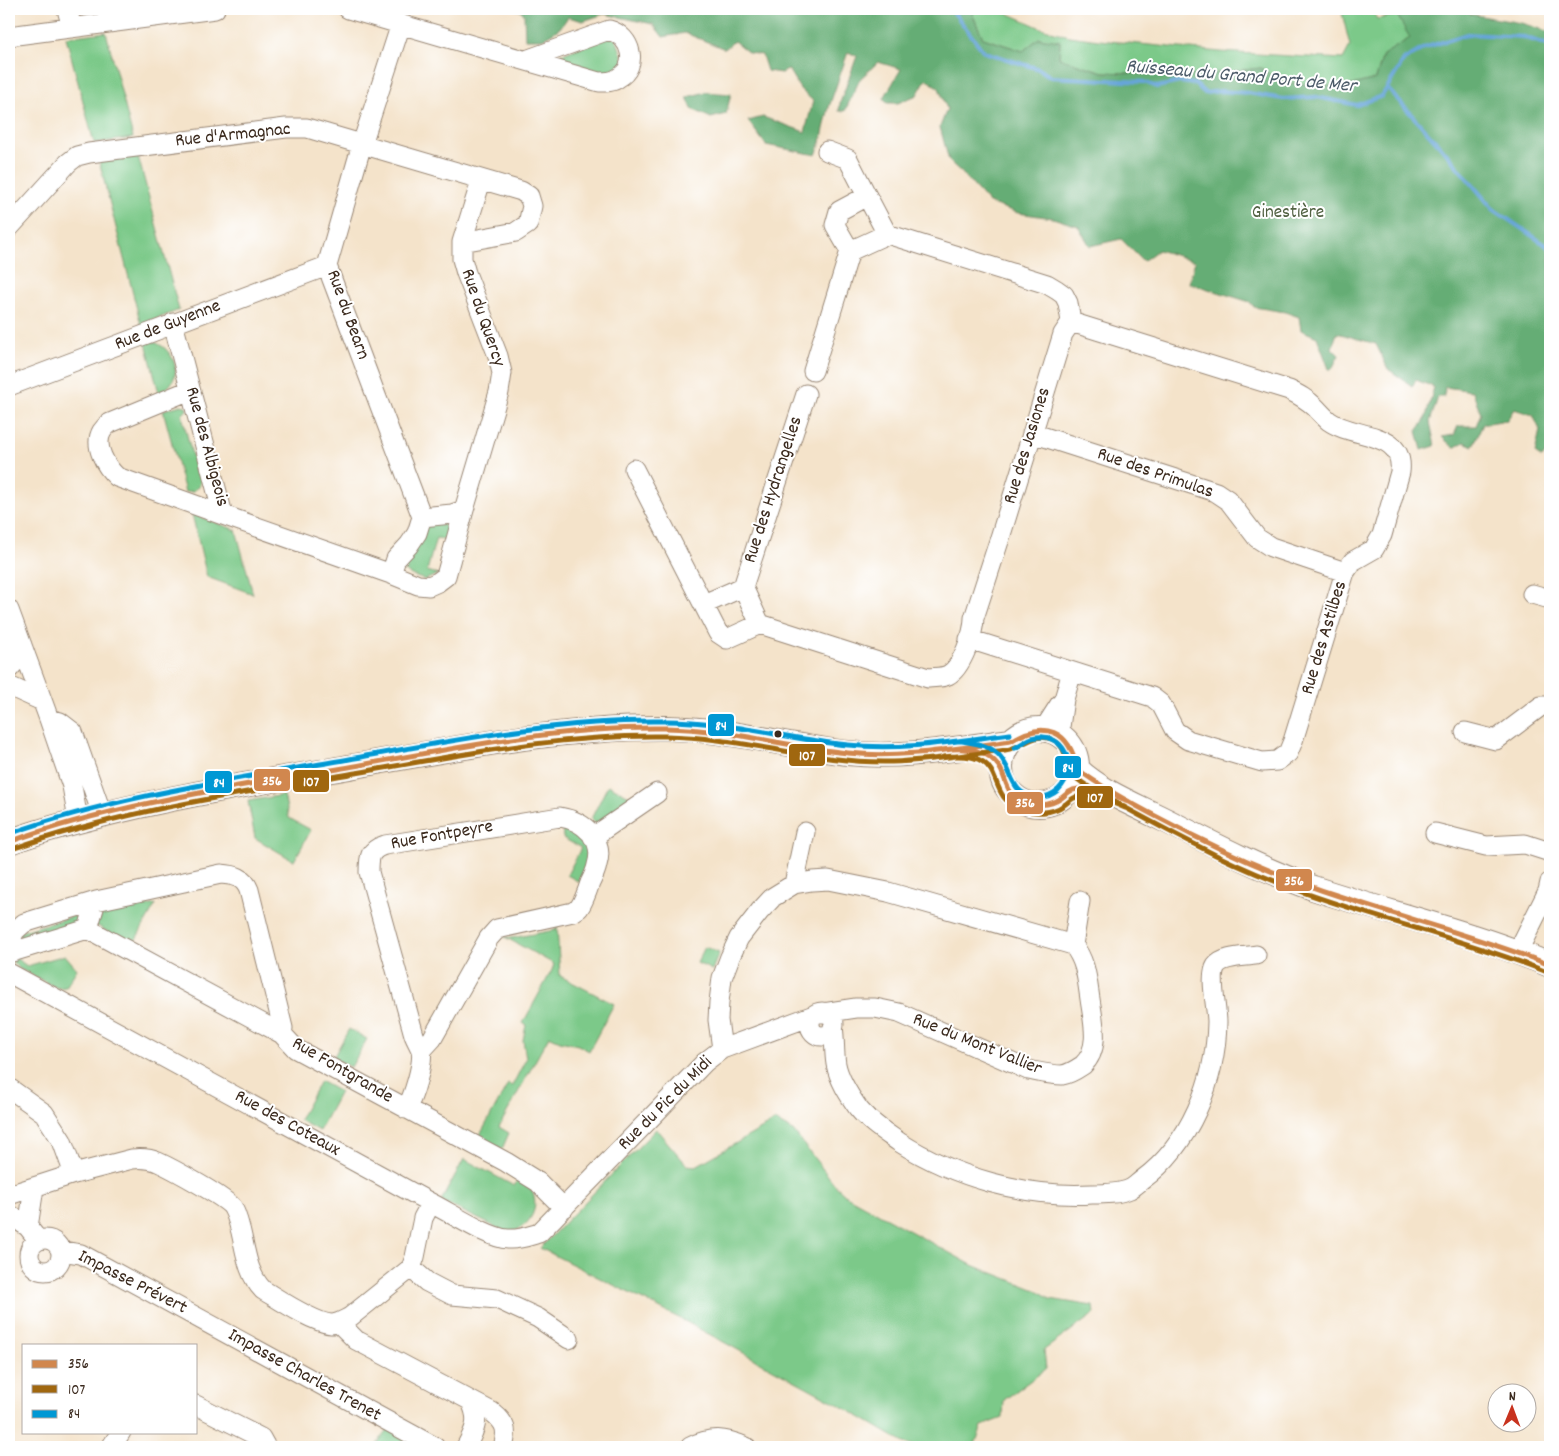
<svg xmlns="http://www.w3.org/2000/svg" width="1559" height="1456" viewBox="0 0 1559 1456" font-family="Dekko,sans-serif">
	<style>
		.green { fill: #7cc989; stroke: #5c7a54 }
		.forest { fill: #65ad75; stroke: #506c4a }
		.lines { fill: none; stroke-linecap: round; stroke-linejoin: round }
		.stream { stroke: #66a5d9; stroke-width: 4 }
		.minor-casing { stroke: #988674; stroke-width: 21 }
		.major-casing { stroke: #988674; stroke-width: 26 }
		.minor { stroke: #fff; stroke-width: 19 }
		.major { stroke: #fff; stroke-width: 24 }
		.bus-1-casing { stroke: #fff; stroke-width: 9 }
		.bus-2-casing { stroke: #fff; stroke-width: 9 }
		.bus-3-casing { stroke: #fff; stroke-width: 9 }
		.bus-1 { stroke: #d1874e; stroke-width: 5 }
		.bus-2 { stroke: #a0670f; stroke-width: 5 }
		.bus-3 { stroke: #0098d4; stroke-width: 5 }
		.bus-dot { fill: #3b2a1e; stroke: #fff; stroke-width: 2 }
		.labels { text-anchor: middle; dominant-baseline: central; stroke-width: 4; stroke-linejoin: round; paint-order: stroke }
		.street-label { font-size: 19px; fill: #3b2a1e; stroke: #fff }
		.park-label { font-size: 19px; fill: #526243; stroke: #fff }
		.water-label { font-size: 20px; font-style: italic; fill: #4c5b69; stroke: #fff }
		.line-badge { stroke: #fff; stroke-width: 2 }
		.badge-label { font-size: 14px; text-anchor: middle; font-weight: bold; fill: #fff }
	</style>
	<rect width="100%" height="100%" fill="#fff"/>
	<filter id="ink" filterUnits="userSpaceOnUse"><feTurbulence type="fractalNoise" baseFrequency=".02" numOctaves="2"/><feDisplacementMap in="SourceGraphic" scale="10" xChannelSelector="R" yChannelSelector="G"/><feConvolveMatrix kernelMatrix="1 2 1 2 8 2 1 2 1" color-interpolation-filters="sRGB"/></filter>
	<filter id="wash" filterUnits="userSpaceOnUse"><feTurbulence type="fractalNoise" baseFrequency=".0096" numOctaves="4" result="noise"/><feDisplacementMap in="SourceGraphic" scale="20" xChannelSelector="R" yChannelSelector="G"/><feGaussianBlur stdDeviation="1.12" result="paint"/><feColorMatrix in="noise" values="0 0 0 0 0 0 0 0 0 0 0 0 0 0 0 0 0 1.4 0 .05"/><feComposite in="paint" operator="in"/></filter>
	<g filter="url(#wash)">
		<rect width="100%" height="100%" fill="#f4e3ca"/>
		<path class="green" d="M970 9H998L1041 28 1069 36 1099 40 1221 52 1343 59 1350 46 1341 9H1351L1353 11 1371 9 1377 19 1397 15 1411 38 1383 55 1376 79 1344 87 1280 82 1261 68 1193 76 1103 72 1059 58 1060 42 1039 38 1023 51 983 38Z
			M106 32 133 138 94 143 66 37Z
			M608 36 616 39 625 63 609 77 558 61V56Z
			M138 156 179 310 141 325 99 161Z
			M151 341C177 348 186 381 159 393L146 343Z
			M181 405 186 406 187 410 182 415 196 471 202 467 203 472 199 487 193 491 185 492 163 410Z
			M192 514 236 530 253 594 207 577Z
			M442 522C448 528 450 532 449 540L436 538 427 571 438 574 425 580C420 578 407 575 404 569 399 560 421 532 427 524Z
			M608 785 637 800 600 828 591 819Z
			M284 795 289 818 311 830 294 861 255 838 248 801Z
			M562 825 569 826 587 842 589 860 581 883 567 875 581 848 563 838Z
			M156 904 132 946 96 925 107 907 113 906 115 913Z
			M84 913 85 922 21 941 20 932Z
			M557 926 560 976 614 1004 589 1051 578 1045 560 1041 549 1036 499 1127 509 1133 502 1149 479 1137 508 1084 512 1086 526 1059 523 1040 526 1025 523 1023 552 970 554 964 503 936 512 938 555 930Z
			M705 947 719 953 712 970 697 963Z
			M65 955 77 969 66 987 57 988 20 969 13 963 14 959H17L27 966Z
			M349 1029 367 1039 351 1067 333 1058Z
			M320 1081 340 1092 319 1131 299 1120Z
			M775 1121 793 1131 836 1186 848 1197 970 1264 1041 1292 1050 1299 1093 1306 1094 1314 1044 1350 1046 1369 1004 1400 1003 1418 982 1426 974 1447H924L904 1443 836 1403 681 1319 540 1248 656 1129 687 1165 696 1166Z
			M464 1159 514 1186 520 1177C544 1194 538 1226 508 1233L441 1201Z
			M388 1429 426 1447H375Z"/>
		<path class="forest" d="M515 9H970L983 38 1023 51 1039 38 1060 41 1059 58 1103 72 1193 76 1261 68 1280 82 1344 87 1376 79 1383 55 1410 38 1397 15 1400 9H1469L1470 14 1521 23 1550 32V395L1547 403C1552 420 1555 444 1542 458L1535 453 1540 430 1533 415 1514 409 1507 420 1483 424 1473 446 1464 442 1454 448 1442 437 1454 435 1458 426H1476L1481 413 1472 391 1445 387 1444 397H1438L1430 422 1435 446 1422 450 1417 431 1425 420 1434 387 1416 380 1412 386 1388 369 1376 344 1337 333 1332 348 1339 355 1332 369H1329L1317 337 1301 330 1299 317 1285 312 1254 307 1250 302 1189 283 1195 261 1158 250 1143 261 1121 239 1090 246 1078 226 1053 218 1018 213 989 203 962 173 949 161 940 127 947 109 939 88 926 79 917 95 898 103H887L884 98 901 69 878 62 860 79 845 111H839L840 103 857 56 848 52 829 107 821 142 816 155 766 145 748 121 763 117 805 132 813 101 800 89 788 69 781 73 767 71 762 55 749 53 734 41 725 49 685 33 663 37 653 24 604 14 583 21 568 17 560 28 543 39H525L524 14 521 11Z
			M706 92 731 94 726 114 711 118 692 109 687 97Z"/>
		<g class="lines">
			<path class="stream" d="M926 9 952 10 984 52 1039 69 1051 77 1144 82 1157 87 1180 82 1195 84 1205 93 1221 91 1248 93 1283 99 1316 97 1357 105 1382 96 1404 60 1424 48 1467 34 1524 37 1550 46
				M1388 89 1440 146 1493 209 1550 248"/>
		</g>
	</g>
	<g filter="url(#ink)">
		<g class="lines">
			<g class="minor-casing">
				<path id="minor" d="M67 9 72 28
					M348 9 599 82C606 82 613 82 618 78 639 67 632 36 609 30L526 60
					M401 24 362 144 327 266 422 517
					M9 36 215 9
					M827 151 848 159 867 196
					M867 196 887 234 850 251 835 225 839 211Z
					M9 228 68 163 77 156 89 153 286 128H307L521 191 529 196 532 206 528 224 516 232 462 242 481 181
					M462 242V259L466 273 498 356 502 373 499 392 464 510
					M173 323 223 515 391 574 418 585 429 586 438 582 446 576 464 510 452 514 422 517 417 533 409 545 396 559 391 574
					M813 371 850 251
					M9 386 327 266
					M190 390 110 423C107 425 104 428 102 431 93 446 106 467 117 477L223 515
					M1032 433 1216 492 1228 500 1257 538 1271 547 1345 572
					M634 469 718 633 727 639 760 624 743 587 704 604
					M743 587 806 394
					M1532 594 1550 599
					M9 610 49 719 72 786 78 820
					M760 624 928 678C935 677 942 678 948 675 962 668 974 632 974 618L999 541 1063 334 1071 322 1068 303 1064 295 1057 290 1047 284 887 234
					M969 639 1152 697 1161 704 1175 731 1188 740 1262 762 1277 761 1288 753 1293 741 1345 572 1353 561 1374 549 1382 535 1400 472C1405 430 1354 439 1329 421 1324 417 1319 411 1315 407 1307 399 1299 395 1289 390L1071 322
					M9 669 18 659 22 645
					M9 686 42 701
					M49 719 60 722 73 732 102 814
					M1044 729 1060 704
					M1465 732 1496 740 1541 706H1550
					M1059 734 1064 699 1072 672
					M1435 833 1486 846 1525 844 1550 852
					M593 837 657 793
					M794 884 805 832
					M96 901 221 874C235 875 244 877 249 890L283 1028 282 1034
					M88 929 282 1034 296 1049 506 1162 538 1182 564 1208
					M9 943 15 931 24 923 96 901 88 929
					M1073 945 1080 901
					M9 953 88 929
					M1517 953 1548 891 1550 882
					M9 973 431 1203C451 1213 488 1238 508 1239 519 1240 529 1236 539 1233L705 1062 722 1049 814 1015
					M810 1024a12 12 0 1 1 24 0a12 12 0 1 1-24 0Z
					M833 1027C835 1039 834 1052 836 1064 839 1080 849 1095 858 1108 869 1122 885 1132 899 1142 954 1177 1026 1198 1092 1194 1104 1194 1119 1194 1130 1189 1134 1187 1138 1183 1142 1180 1190 1145 1216 1080 1217 1022 1217 1008 1209 977 1216 966 1223 956 1245 957 1256 955
					M722 1049 718 1020 719 1002 722 978 730 957 739 938 760 911 773 897 794 884 812 881 828 880 888 892 1073 945C1086 961 1087 979 1090 999 1093 1021 1101 1048 1083 1065 1077 1069 1070 1074 1062 1075 1051 1075 1039 1072 1028 1070L899 1013 875 1008H856L823 1013
					M9 1088 44 1113 62 1141 74 1174
					M406 1109C413 1098 424 1063 421 1050 419 1045 416 1040 414 1035L369 872C369 857 369 850 385 845L560 817C584 821 605 839 597 865 596 871 593 877 590 883 587 892 584 901 579 908L573 912 497 929 489 938 432 1039 421 1051
					M9 1195 74 1174 132 1159C141 1158 149 1158 158 1162 171 1168 227 1198 233 1208 246 1233 242 1269 263 1290 278 1299 314 1323 331 1324 338 1324 344 1320 350 1317L411 1268 415 1257 423 1218 431 1203
					M9 1214 28 1227 38 1240
					M28 1227 34 1188
					M29 1255a16 16 0 1 1 32 0a16 16 0 1 1-32 0Z
					M61 1251 81 1254 435 1447
					M411 1268 427 1282 452 1295 497 1299 538 1318 569 1339
					M339 1323 356 1340 492 1412C506 1423 508 1430 503 1447
					M196 1405 261 1438 266 1447
					M111 1447 121 1432
					M466 1447C475 1430 480 1420 471 1402
					M690 1447C711 1436 725 1438 746 1447"/>
			</g>
			<g class="major-casing">
				<path id="major" d="M1001 767a38 38 0 1 1 76 0a38 38 0 1 1-76 0Z
					M1077 769C1102 793 1138 806 1169 822 1216 846 1263 870 1313 888 1392 914 1473 933 1550 965
					M9 842C44 829 80 820 117 811 188 794 260 782 332 770 443 751 554 727 666 728 728 729 787 746 848 753 901 759 958 748 1011 741"/>
			</g>
			<use href="#minor" class="minor"/>
			<use href="#major" class="major"/>
			<g class="bus-1-casing">
				<path id="bus-1" d="M942 750C965 747 991 748 1002 772 1007 785 1009 797 1023 802 1034 806 1050 806 1060 799 1065 796 1067 792 1073 790 1091 785 1112 794 1128 801
					M9 842C115 804 227 788 338 769 446 750 556 726 666 728 728 729 787 747 848 753 903 759 957 748 1011 741 1044 720 1070 730 1077 769 1103 788 1132 804 1161 819 1219 850 1279 877 1342 897 1411 920 1482 938 1550 965"/>
			</g>
			<g class="bus-2-casing">
				<path id="bus-2" d="M943 757C1013 749 981 794 1020 809 1034 814 1052 814 1064 805 1069 802 1071 798 1077 797 1093 794 1111 802 1125 808
					M12 849C119 811 233 795 344 775 450 757 558 734 666 736 742 737 816 764 892 762 922 761 951 757 981 753 991 751 1003 752 1013 748 1026 744 1035 733 1051 739 1070 746 1063 767 1076 778 1091 790 1108 798 1124 807 1148 820 1172 833 1196 845 1232 864 1270 880 1308 894 1387 922 1469 941 1547 972"/>
			</g>
			<g class="bus-3-casing">
				<path id="bus-3" d="M962 741C975 743 988 745 998 754 1014 769 1008 795 1037 797 1045 798 1052 795 1058 790 1081 767 1063 730 1032 738 1026 740 1020 745 1015 748
					M9 834C113 797 224 781 332 762 442 743 553 719 666 721 727 721 787 739 848 745 902 751 956 741 1010 734"/>
			</g>
			<use href="#bus-1" class="bus-1"/>
			<use href="#bus-2" class="bus-2"/>
			<use href="#bus-3" class="bus-3"/>
		</g>
	</g>
	<circle class="bus-dot" cx="778" cy="734" r="4.5"/>
	<g class="labels">
		<g class="street-label">
			<text transform="translate(233 136) rotate(-6)">Rue d'Armagnac</text>
			<text transform="translate(347 315) rotate(70)">Rue du Bearn</text>
			<text transform="translate(482 318) rotate(71)">Rue du Quercy</text>
			<text transform="translate(168 326) rotate(-21)">Rue de Guyenne</text>
			<text transform="translate(1028 446) rotate(-73)">Rue des Jasiones</text>
			<text transform="translate(206 447) rotate(75)">Rue des Albigeois</text>
			<text transform="translate(1155 474) rotate(19)">Rue des Primulas</text>
			<text transform="translate(774 490) rotate(-72)">Rue des Hydrangelles</text>
			<text transform="translate(1325 638) rotate(-73)">Rue des Astilbes</text>
			<text transform="translate(442 836) rotate(-10)">Rue Fontpeyre</text>
			<text transform="translate(977 1045) rotate(22)">Rue du Mont Vallier</text>
			<text transform="translate(342 1071) rotate(30)">Rue Fontgrande</text>
			<text transform="translate(666 1104) rotate(-45)">Rue du Pic du Midi</text>
			<text transform="translate(287 1124) rotate(29)">Rue des Coteaux</text>
			<text transform="translate(132 1283) rotate(27)">Impasse Prévert</text>
			<text transform="translate(304 1376) rotate(29)">Impasse Charles Trenet</text>
		</g>
		<g class="park-label">
			<text x="1288" y="213">Ginestière</text>
		</g>
		<g class="water-label">
			<text transform="translate(1241 77) rotate(5)">Ruisseau du Grand Port de Mer</text>
		</g>
	</g>
	<g class="line-badge">
		<rect x="707" y="713" width="28" height="24" rx="5" fill="#0098d4"/>
		<rect x="788" y="743" width="38" height="24" rx="5" fill="#a0670f"/>
		<rect x="1054" y="755" width="28" height="24" rx="5" fill="#0098d4"/>
		<rect x="253" y="768" width="38" height="24" rx="5" fill="#d1874e"/>
		<rect x="292" y="769" width="38" height="24" rx="5" fill="#a0670f"/>
		<rect x="204" y="770" width="29" height="24" rx="5" fill="#0098d4"/>
		<rect x="1076" y="785" width="38" height="24" rx="5" fill="#a0670f"/>
		<rect x="1006" y="791" width="38" height="24" rx="5" fill="#d1874e"/>
		<rect x="1275" y="868" width="38" height="24" rx="5" fill="#d1874e"/>
	</g>
	<g class="badge-label">
		<text x="721" y="730">84</text>
		<text x="807" y="760">107</text>
		<text x="1068" y="772">84</text>
		<text x="272" y="785">356</text>
		<text x="311" y="786">107</text>
		<text x="219" y="787">84</text>
		<text x="1095" y="802">107</text>
		<text x="1025" y="807">356</text>
		<text x="1294" y="885">356</text>
	</g>
	<rect width="1559" height="1456" fill="none" stroke="#fff" stroke-width="30"/>
	<rect x="22" y="1344" width="175" height="90" fill="#ffffff" stroke="#b1aaa5"/>
	<rect x="32" y="1360" width="25" height="8" fill="#d1874e" stroke="#b1aaa5"/>
	<text x="68" y="1368" font-size="15" fill="#3b2a1e">356</text>
	<rect x="32" y="1385" width="25" height="8" fill="#a0670f" stroke="#b1aaa5"/>
	<text x="68" y="1394" font-size="15" fill="#3b2a1e">107</text>
	<rect x="32" y="1410" width="25" height="8" fill="#0098d4" stroke="#b1aaa5"/>
	<text x="68" y="1418" font-size="15" fill="#3b2a1e">84</text>
	<g transform="translate(1512 1408) rotate(1)"><circle r="24" fill="#ffffff" stroke="#b1aaa5"/>
	<path d="M0-4L9 19L0 12L-9 19Z" fill="#c8321e"/>
	<text y="-8" font-size="14" font-weight="bold" text-anchor="middle" fill="#3b2a1e">N</text>
	</g>
</svg>
